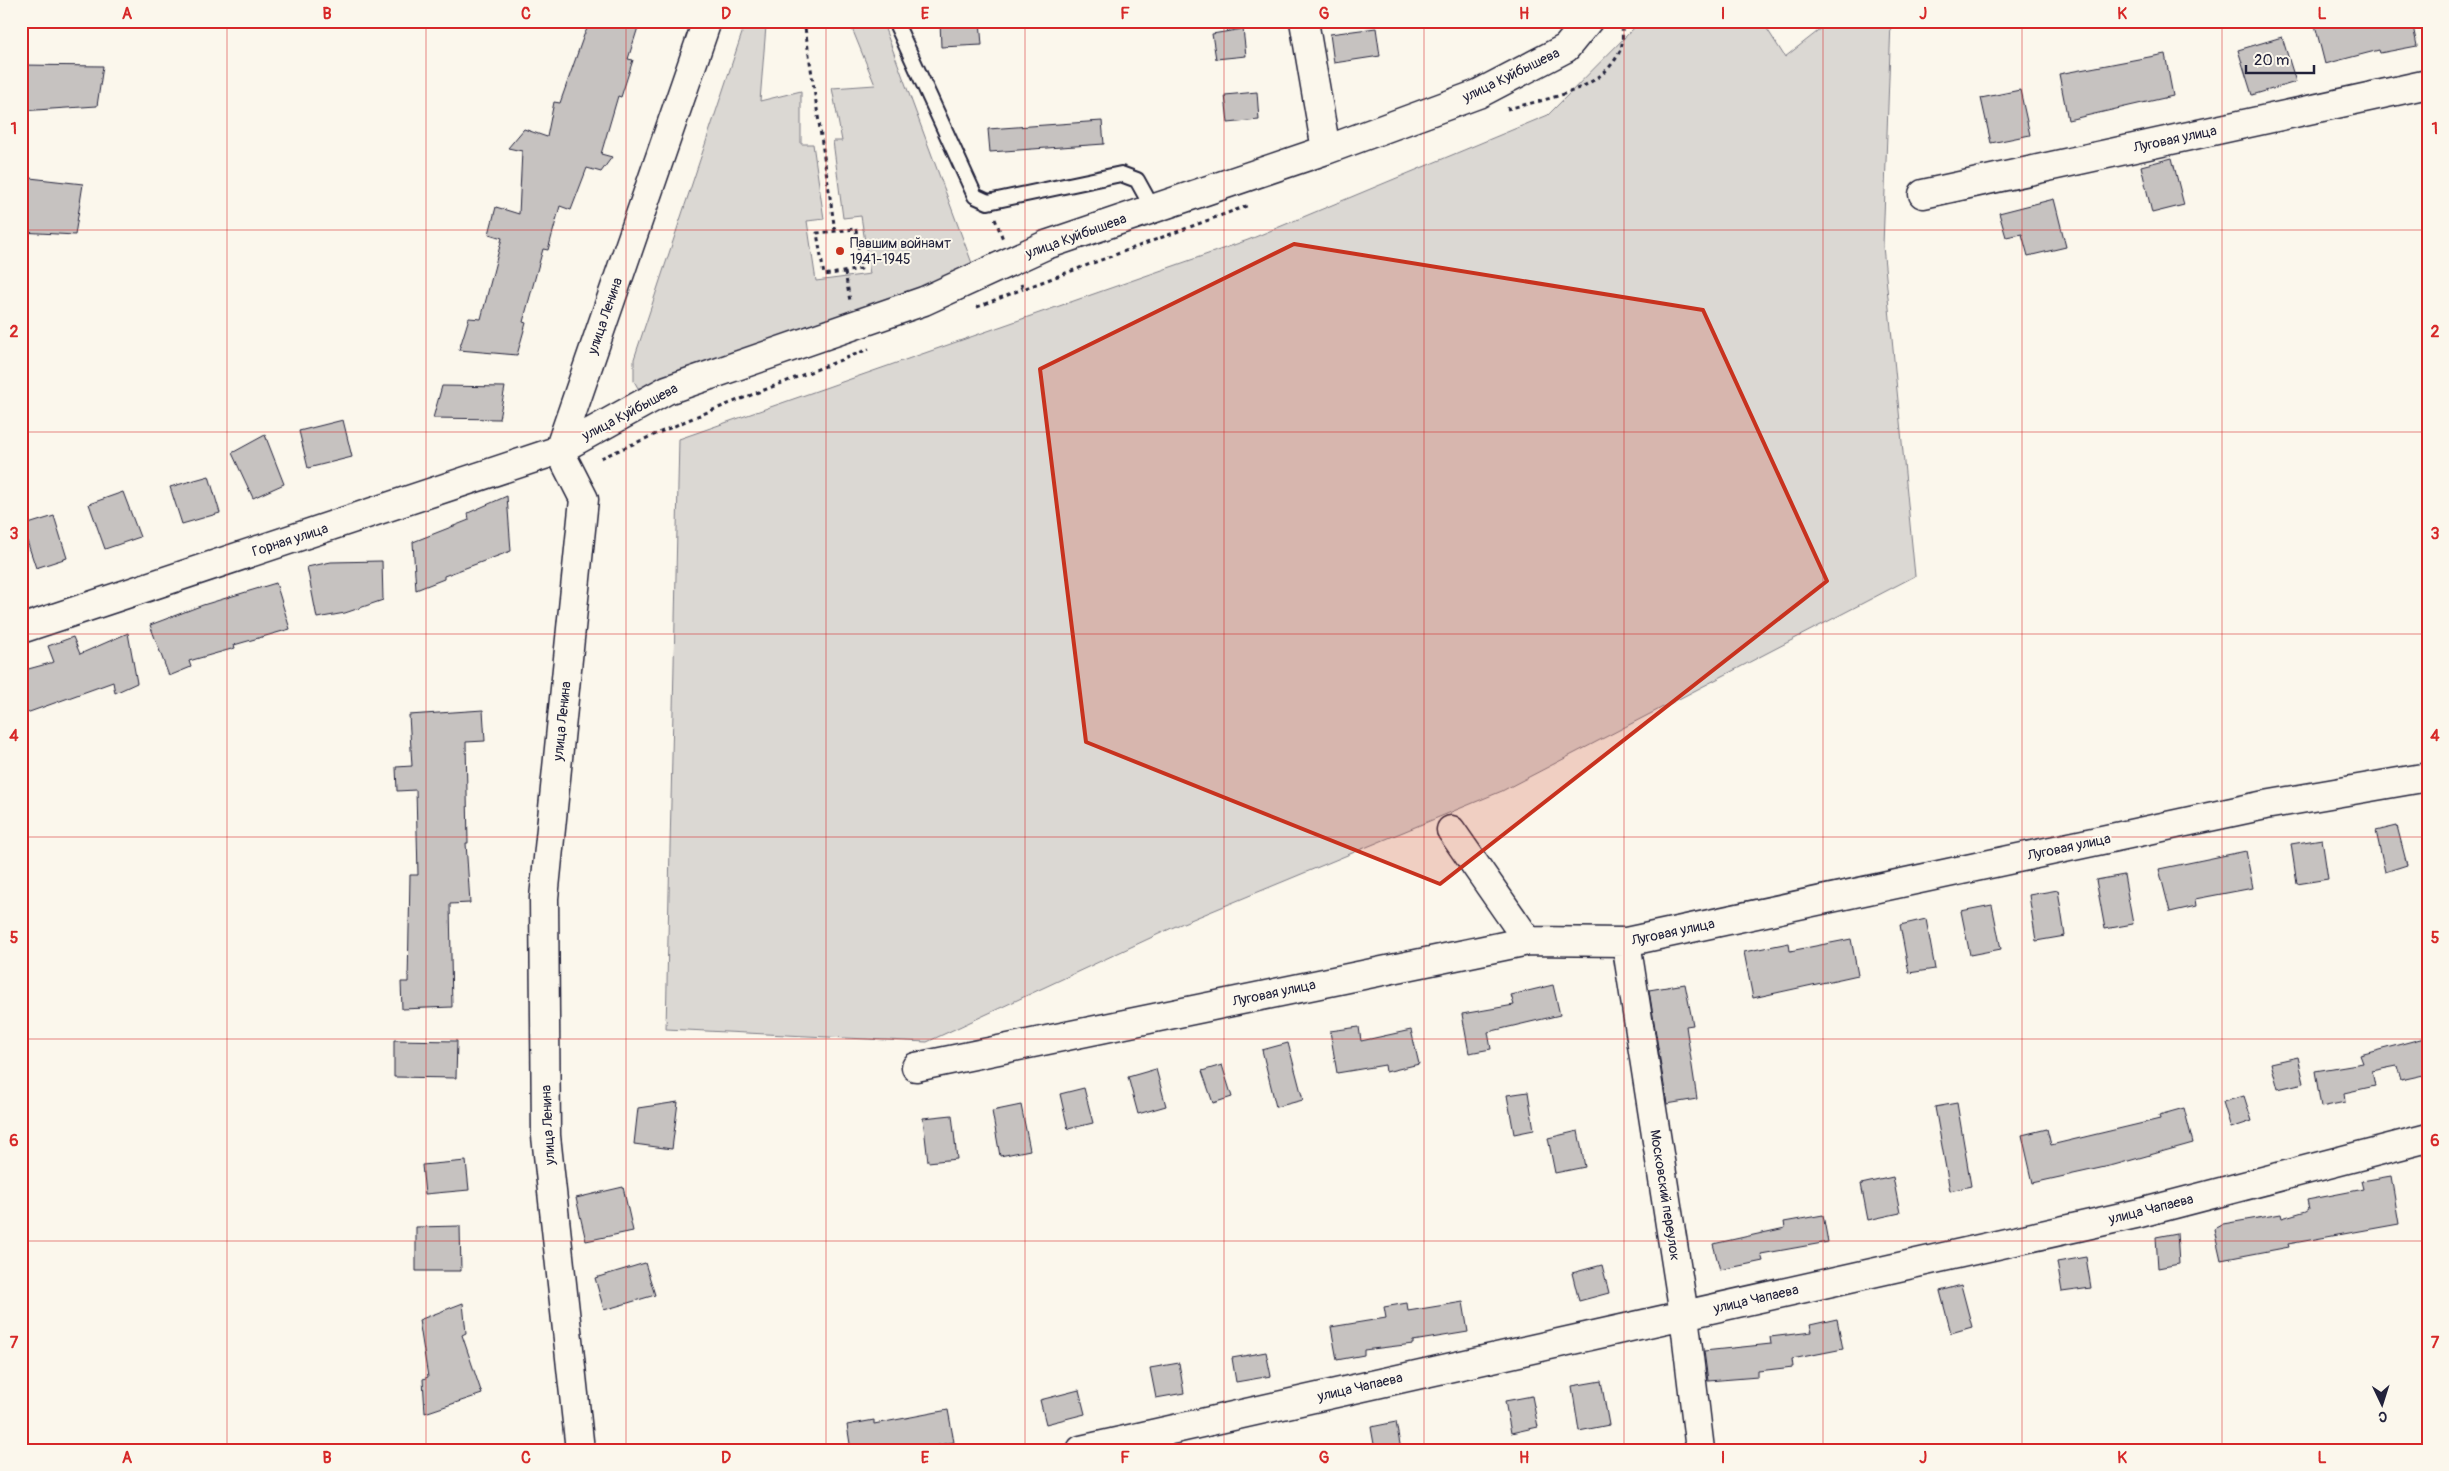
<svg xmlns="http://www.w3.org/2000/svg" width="2449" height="1471" viewBox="0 0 2449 1471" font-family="Pangolin,sans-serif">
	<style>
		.green { fill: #dbd8d3; stroke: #7e7d87 }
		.building { fill: #c6c2c0; stroke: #22223b }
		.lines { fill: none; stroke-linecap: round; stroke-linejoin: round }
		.lane-casing { stroke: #22223b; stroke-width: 18 }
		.street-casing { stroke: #22223b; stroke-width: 31 }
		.path { stroke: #22223b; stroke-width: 3; stroke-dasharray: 4 4; stroke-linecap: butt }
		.lane { stroke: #fbf7ec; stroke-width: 14 }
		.street { stroke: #fbf7ec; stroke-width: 28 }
		.marked { fill: #c8321e; fill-opacity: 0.2; stroke: #c8321e; stroke-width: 4; stroke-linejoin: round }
		.grid { fill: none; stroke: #d62828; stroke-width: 1; stroke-opacity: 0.55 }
		.poi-dot { fill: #c8321e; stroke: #fbf7ec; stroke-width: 2 }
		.labels { text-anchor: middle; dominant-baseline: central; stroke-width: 4; stroke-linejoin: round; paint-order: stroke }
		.street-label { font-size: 14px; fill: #22223b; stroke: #fbf7ec }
		.poi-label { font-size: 14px; fill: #22223b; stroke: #fbf7ec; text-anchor: start }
		.neatline { fill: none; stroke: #d62828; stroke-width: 2 }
		.grid-label { font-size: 16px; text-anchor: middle; font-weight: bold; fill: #d62828 }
	</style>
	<rect width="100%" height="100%" fill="#fbf7ec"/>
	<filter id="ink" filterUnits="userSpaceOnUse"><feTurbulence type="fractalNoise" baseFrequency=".02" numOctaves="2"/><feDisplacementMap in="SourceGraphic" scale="10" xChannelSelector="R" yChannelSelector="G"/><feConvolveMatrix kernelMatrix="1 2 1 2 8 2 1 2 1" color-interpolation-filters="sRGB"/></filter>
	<g filter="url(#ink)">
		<path class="green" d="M746 21H771L766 26 760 101 801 91V144H813L824 219 807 221 816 281 870 274 861 216 843 218 833 141H842L832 88 875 85 849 21H882L973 266 967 273 646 388H638L634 381V359Z
			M1641 21H1762L1785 57 1831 21H1891L1883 246 1915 576 1502 791 1176 926 927 1042 666 1029 679 439 1248 240 1548 115Z"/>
		<path class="building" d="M591 21H640L628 59 633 60 621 97 618 96 601 154 612 157 601 172 587 168 571 210 560 206 548 250 543 249 523 322 526 323 517 355 459 350 469 318 481 319 502 238 489 234 496 207 519 214 522 151 508 148 524 129 547 137 554 102 560 103 584 35Z
			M940 21H980L982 45 941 47Z
			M2314 21H2412L2417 46 2380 53 2379 50 2325 64Z
			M1376 28 1380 56 1334 63 1330 34Z
			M1243 29 1246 56 1216 59 1212 34Z
			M2282 37 2296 82 2252 95 2238 50Z
			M2165 54 2173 96 2068 120 2059 74Z
			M21 65 103 66 97 106 21 111Z
			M2020 90 2030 135 1991 143 1981 98Z
			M1257 92 1259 120 1228 123 1225 95Z
			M1102 121 1104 144 990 152 988 129Z
			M2172 158 2184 205 2152 213 2141 166Z
			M21 177 83 184 75 235 21 232Z
			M2054 199 2066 247 2028 256 2022 234 2006 237 1999 213Z
			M442 386 505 387 499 419 433 418Z
			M343 420 352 457 308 468 299 431Z
			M265 435 284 484 253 498 232 453Z
			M209 476 220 513 182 524 170 487Z
			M123 492 140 537 105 549 89 504Z
			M507 496 511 551 444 576V579L416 590 413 542 469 520 468 513Z
			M54 516 67 558 36 568 22 526Z
			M382 561 383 600 345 613 317 618 307 567 331 562Z
			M276 583 290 629 234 645 235 648 189 661 191 667 169 676 150 625 203 605Z
			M128 633 137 683 115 693 113 682 21 715V671L54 662 48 646 73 637 80 654Z
			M483 710 485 741 466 742 468 843H466L470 903 450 904 452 1007 402 1009 401 982H408L410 875H418L416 790 397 791 396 767 412 766 409 715Z
			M2397 826 2407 865 2385 872 2376 831Z
			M2322 839 2328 879 2297 884 2291 844Z
			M2246 851 2253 888 2195 899 2196 906 2170 912 2159 869Z
			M2124 875 2133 924 2105 929 2096 880Z
			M2058 890 2065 936 2036 941 2029 895Z
			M1992 905 2001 949 1970 955 1961 911Z
			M1926 919 1935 969 1909 973 1900 925Z
			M1851 939 1858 975 1753 998 1744 952 1789 943 1790 951Z
			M1685 984 1693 1025 1686 1026 1697 1099 1667 1104 1649 990Z
			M1553 985 1560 1015 1488 1032 1491 1049 1469 1053 1462 1014 1514 1005 1511 995Z
			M1359 1027 1361 1041 1411 1030 1419 1064 1386 1072 1385 1065 1337 1073 1330 1031Z
			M2428 1037V1074L2401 1080 2397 1066 2372 1071 2375 1086 2344 1093 2345 1102 2321 1107 2315 1071 2363 1063 2360 1055Z
			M394 1040 457 1041 456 1078 394 1077Z
			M1288 1043 1303 1100 1276 1107 1262 1050Z
			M2298 1057 2304 1083 2278 1089 2271 1063Z
			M1222 1065 1232 1097 1213 1103 1202 1071Z
			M1156 1069 1166 1106 1138 1114 1128 1077Z
			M1084 1088 1093 1123 1068 1129 1060 1094Z
			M1528 1092 1534 1130 1514 1134 1507 1095Z
			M2244 1096 2252 1121 2231 1128 2223 1102Z
			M678 1102 672 1149 634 1144 638 1108Z
			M1957 1103 1971 1186 1950 1191 1935 1107Z
			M1021 1105 1030 1150 1000 1156 992 1111Z
			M2184 1108 2193 1143 2114 1165 2033 1183 2022 1135 2047 1129 2051 1145 2160 1119 2159 1115Z
			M952 1115 957 1159 928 1162 923 1118Z
			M1578 1131 1585 1167 1555 1173 1548 1138Z
			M466 1161 469 1190 425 1194 422 1165Z
			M2391 1176 2399 1224 2288 1244 2289 1247 2221 1260 2214 1229 2223 1224 2281 1214 2282 1218 2306 1211 2309 1209 2307 1200 2364 1189 2362 1181Z
			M1893 1177 1900 1213 1868 1220 1861 1184Z
			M623 1187 633 1231 586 1241 576 1198Z
			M1823 1215 1828 1242 1761 1254 1763 1261 1720 1270 1713 1244 1785 1228 1784 1222Z
			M460 1226 461 1271H416V1227Z
			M2177 1233 2179 1264 2158 1268 2156 1237Z
			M2086 1257 2091 1288 2062 1292 2057 1262Z
			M645 1263 655 1295 604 1310 595 1278Z
			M1602 1265 1609 1293 1579 1301 1572 1273Z
			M1961 1285 1972 1327 1951 1333 1940 1291Z
			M1463 1302 1468 1332 1413 1341V1344L1364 1350V1355L1337 1360 1331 1327 1386 1318 1384 1307 1407 1303 1408 1311Z
			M463 1303 466 1333 462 1335 482 1394 425 1413 423 1379 428 1377 419 1320Z
			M1837 1319 1843 1349 1792 1359 1793 1367 1758 1371V1377L1708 1381 1704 1351 1771 1344 1770 1337 1812 1332 1810 1325Z
			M1266 1352 1271 1376 1236 1382 1232 1358Z
			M1179 1363 1184 1393 1156 1398 1150 1368Z
			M1601 1381 1609 1425 1579 1431 1572 1386Z
			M1079 1390 1085 1414 1046 1424 1040 1400Z
			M1532 1396 1538 1427 1511 1433 1505 1401Z
			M948 1410 954 1442 915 1450H851L847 1425 874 1420V1424Z
			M1396 1422 1401 1450H1375L1371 1427Z"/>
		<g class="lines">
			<g class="lane-casing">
				<path id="lane" d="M895 21 975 196 988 202 1121 174 1137 180 1153 209"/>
			</g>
			<g class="street-casing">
				<path id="street" d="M1304 21 1326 150
					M1923 194 2428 84
					M21 629 559 450 667 390 924 301 1046 245 1326 150 1478 94 1566 48 1588 21
					M1451 830 1528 941
					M1626 942 1684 1315 1700 1450
					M916 1067 1528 941 1626 942 2265 805 2428 777
					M580 1450 546 1136 544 898 584 499 559 450 707 21
					M1081 1450 2140 1213 2428 1138"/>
			</g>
			<path class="path" d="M804 21 835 231
				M1507 109C1545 99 1605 91 1621 48 1624 40 1621 30 1623 21
				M995 219 1003 239
				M856 229 861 269 824 275 817 233Z
				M845 272 850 301
				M1021 284 1023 289 1249 205
				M977 307 1023 289
				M601 458 695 417 869 349"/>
			<use href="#lane" class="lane"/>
			<use href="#street" class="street"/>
		</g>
	</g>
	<path class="marked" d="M1294 244 1703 310 1827 581 1440 884 1086 742 1040 369Z"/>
	<path class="grid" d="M227 21V1450M426 21V1450M626 21V1450M826 21V1450M1025 21V1450M1224 21V1450M1424 21V1450M1624 21V1450M1823 21V1450M2022 21V1450M2222 21V1450M21 230H2428M21 432H2428M21 634H2428M21 837H2428M21 1039H2428M21 1241H2428"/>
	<circle class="poi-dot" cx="840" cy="251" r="5"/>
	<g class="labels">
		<g class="street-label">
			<text transform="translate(1511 75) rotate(-26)">улица Куйбышева</text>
			<text transform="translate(2175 139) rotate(-12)">Луговая улица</text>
			<text transform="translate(1076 236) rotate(-20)">улица Куйбышева</text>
			<text transform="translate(605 316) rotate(-71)">улица Ленина</text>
			<text transform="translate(630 412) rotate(-28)">улица Куйбышева</text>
			<text transform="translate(290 540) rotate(-18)">Горная улица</text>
			<text transform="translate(562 721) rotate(-84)">улица Ленина</text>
			<text transform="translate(2069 847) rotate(-12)">Луговая улица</text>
			<text transform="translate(1673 932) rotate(-12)">Луговая улица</text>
			<text transform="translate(1274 993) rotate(-12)">Луговая улица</text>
			<text transform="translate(548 1125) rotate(-93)">улица Ленина</text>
			<text transform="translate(1665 1195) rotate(81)">Московский переулок</text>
			<text transform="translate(2151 1209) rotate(-14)">улица Чапаева</text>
			<text transform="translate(1756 1299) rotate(-13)">улица Чапаева</text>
			<text transform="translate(1360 1387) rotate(-13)">улица Чапаева</text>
		</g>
		<g class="poi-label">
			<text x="850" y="243">Павшим войнамт<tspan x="850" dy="16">1941-1945</tspan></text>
		</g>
	</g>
	<rect width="2449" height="1471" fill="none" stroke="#fbf7ec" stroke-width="55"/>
	<g transform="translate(2382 1404) rotate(176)" stroke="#fbf7ec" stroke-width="4" paint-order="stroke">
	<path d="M0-4L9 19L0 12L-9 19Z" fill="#22223b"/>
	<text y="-8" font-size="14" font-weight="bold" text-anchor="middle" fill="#22223b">С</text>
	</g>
	<path d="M2246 65v8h68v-8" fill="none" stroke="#22223b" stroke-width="2.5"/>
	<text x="2254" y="65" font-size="15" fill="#22223b" stroke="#fbf7ec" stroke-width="4" paint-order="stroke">20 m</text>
	<rect x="28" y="28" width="2394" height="1416" class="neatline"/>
	<g class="grid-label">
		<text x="127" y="19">A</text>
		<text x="327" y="19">B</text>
		<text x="526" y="19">C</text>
		<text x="726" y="19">D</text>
		<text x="925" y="19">E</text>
		<text x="1125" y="19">F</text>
		<text x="1324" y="19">G</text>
		<text x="1524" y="19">H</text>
		<text x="1723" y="19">I</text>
		<text x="1923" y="19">J</text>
		<text x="2122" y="19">K</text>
		<text x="2322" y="19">L</text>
		<text x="14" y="134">1</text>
		<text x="2435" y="134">1</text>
		<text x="14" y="337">2</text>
		<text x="2435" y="337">2</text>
		<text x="14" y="539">3</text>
		<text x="2435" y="539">3</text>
		<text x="14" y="741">4</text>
		<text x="2435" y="741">4</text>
		<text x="14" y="943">5</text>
		<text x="2435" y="943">5</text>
		<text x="14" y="1146">6</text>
		<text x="2435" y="1146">6</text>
		<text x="14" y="1348">7</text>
		<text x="2435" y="1348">7</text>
		<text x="127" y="1463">A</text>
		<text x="327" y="1463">B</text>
		<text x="526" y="1463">C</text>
		<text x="726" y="1463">D</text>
		<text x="925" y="1463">E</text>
		<text x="1125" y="1463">F</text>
		<text x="1324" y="1463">G</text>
		<text x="1524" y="1463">H</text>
		<text x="1723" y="1463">I</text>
		<text x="1923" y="1463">J</text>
		<text x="2122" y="1463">K</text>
		<text x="2322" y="1463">L</text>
	</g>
</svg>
